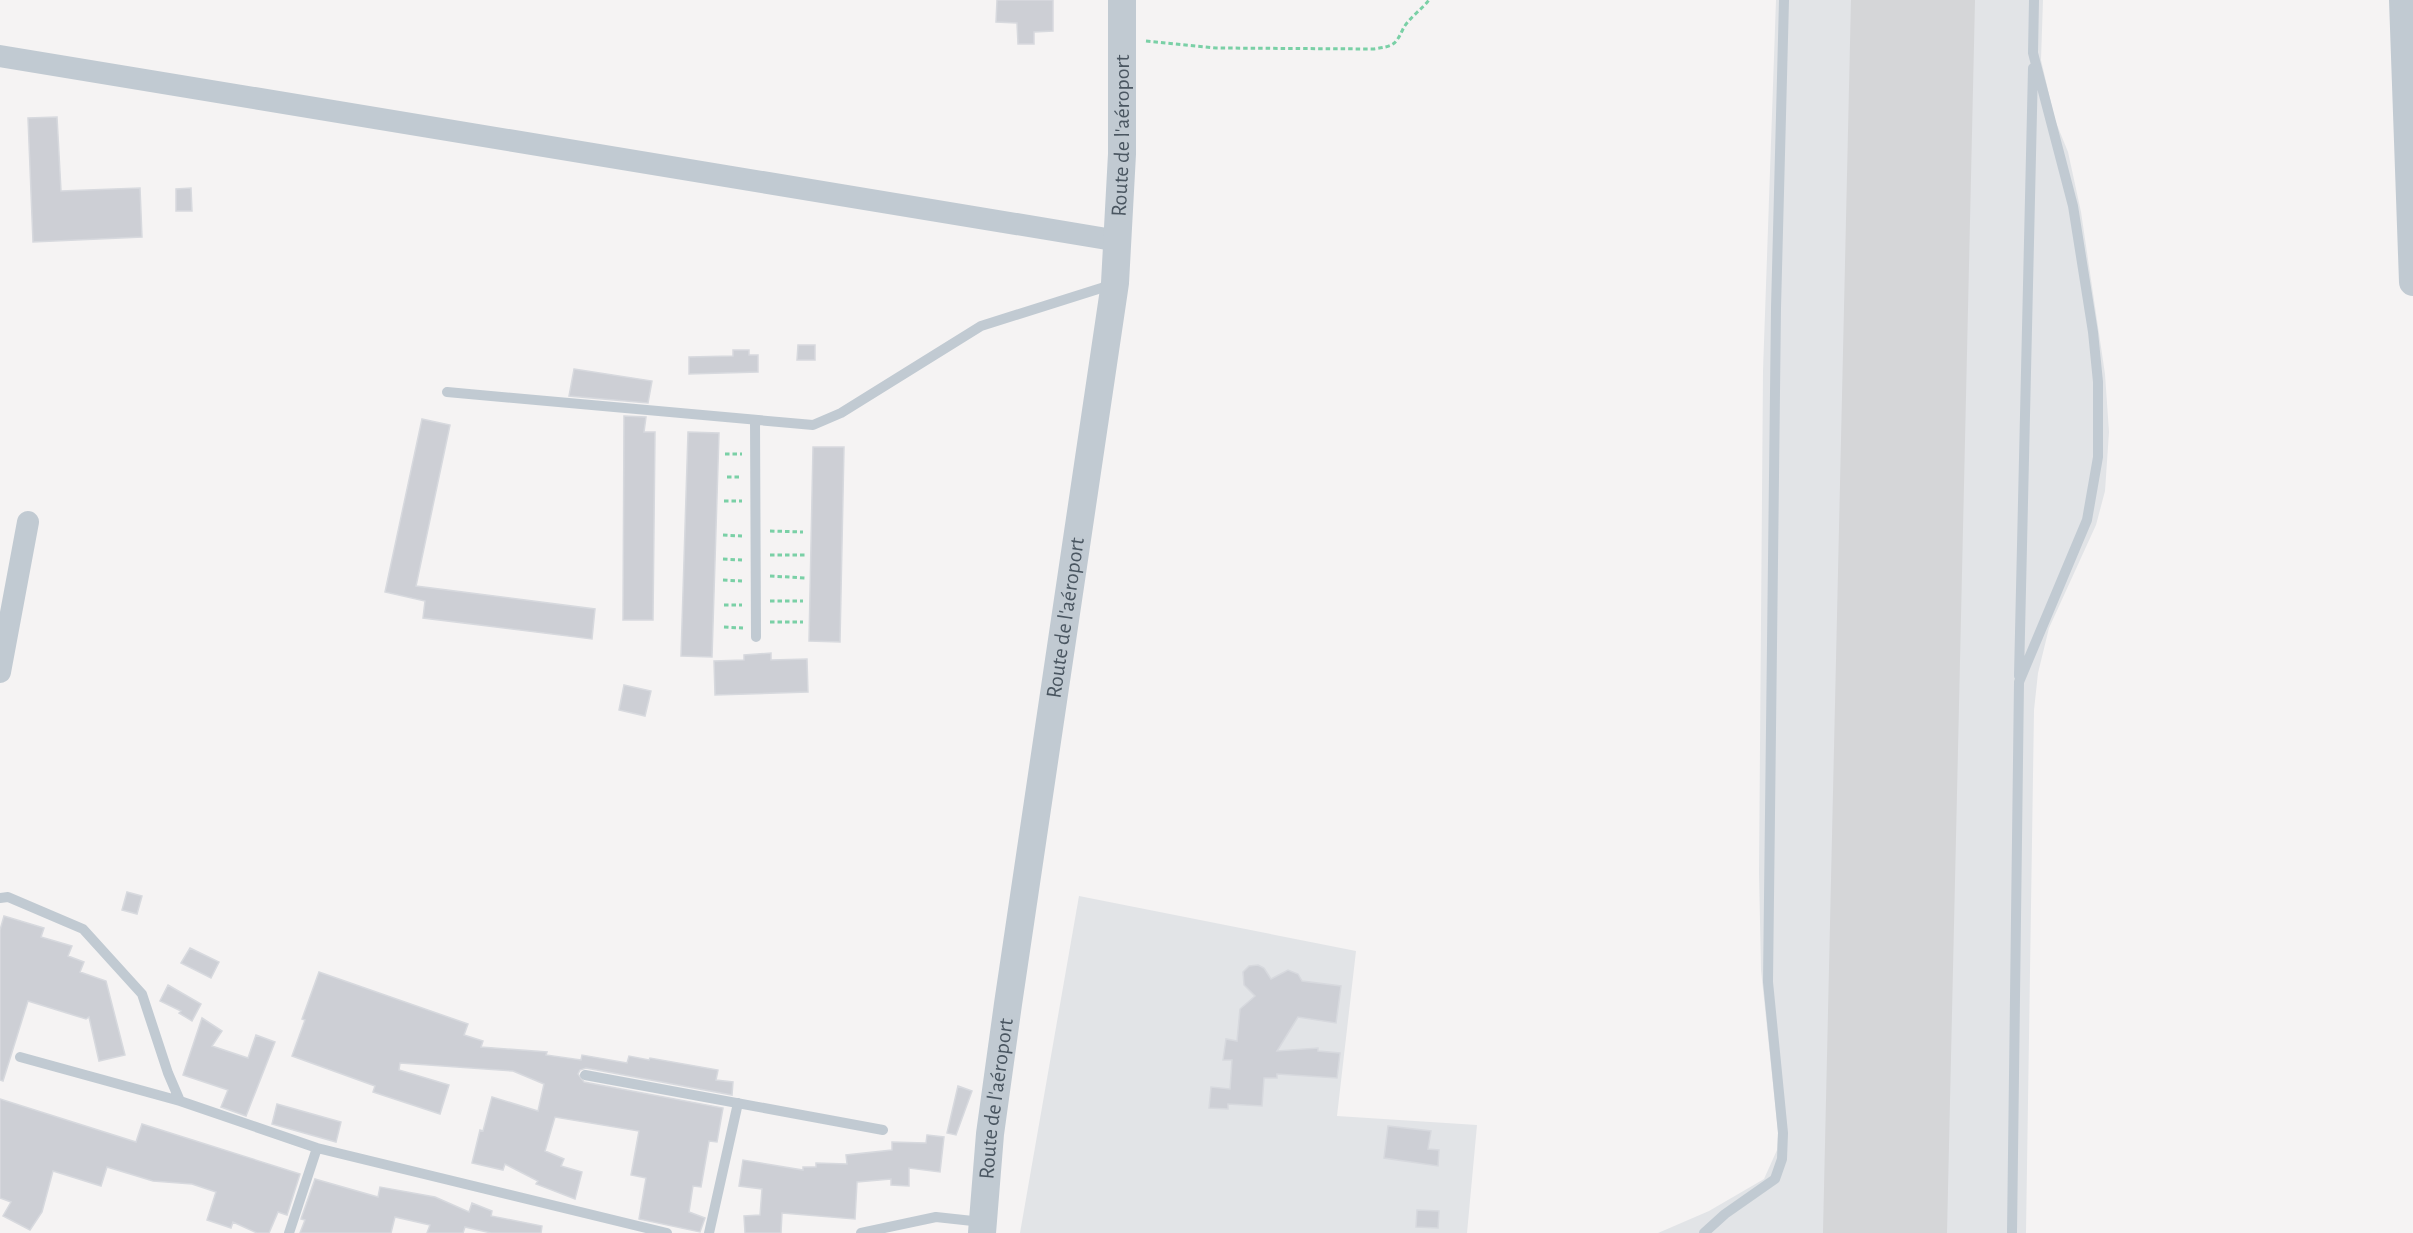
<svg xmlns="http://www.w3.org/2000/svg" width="2413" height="1233" viewBox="0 0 2413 1233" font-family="'Alegreya Sans',sans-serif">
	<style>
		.airport { fill: #e2e4e7 }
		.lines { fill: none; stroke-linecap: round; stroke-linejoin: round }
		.runway { stroke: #d5d6d8; stroke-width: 124 }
		.building { fill: #cdcfd5; stroke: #d7d9de; stroke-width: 1.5 }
		.path { stroke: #7ad0a6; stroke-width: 3; stroke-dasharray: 4.5 3; stroke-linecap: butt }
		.service { stroke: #c1cad2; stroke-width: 10 }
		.minor { stroke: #c1cad2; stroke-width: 22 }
		.tertiary { stroke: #c1cad2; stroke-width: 28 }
		.labels { text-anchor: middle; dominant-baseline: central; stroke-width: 4.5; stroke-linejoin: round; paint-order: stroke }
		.street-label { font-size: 22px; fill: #4a5661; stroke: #fff }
	</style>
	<rect width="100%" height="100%" fill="#f5f3f3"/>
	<path class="airport" d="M1776 0H2043L2041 60 2055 120 2068 152 2081 212 2105 374 2109 432 2105 491 2096 525 2049 628 2038 673 2034 710 2026 1233H1658L1709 1211 1764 1179 1777 1150 1778 1132 1761 970 1759 873 1763 371Z
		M1079 896 1356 951 1337 1116 1477 1125 1467 1233H1020Z"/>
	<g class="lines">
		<path class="runway" d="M1885 1233 1913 0"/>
	</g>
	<path class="building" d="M997 0H1053V31L1034 32V44H1018L1017 23 996 22Z
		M57 117 61 191 140 188 142 237 33 242 28 118Z
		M191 188 192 211H176V189Z
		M798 345H815V360H797Z
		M733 350H749V355H758V372L689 374V357L733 356Z
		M574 369 652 381 648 403 569 396Z
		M624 416 646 417 644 432H655L653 620H623Z
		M422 419 450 425 416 586 595 609 592 639 423 618 425 601 385 592Z
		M688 432 719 433 712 657 681 656Z
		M813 447H844L840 642 809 641Z
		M771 653V660L807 659 808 692 715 695 714 661 744 660V655Z
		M624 685 651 691 645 716 619 710Z
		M127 892 142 896 137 914 122 910Z
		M4 916 44 928 41 937 72 946 68 956 84 962 80 972 106 981 125 1055 99 1061 89 1017 86 1019 28 1001 3 1081 0 1080V930Z
		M190 948 219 962 211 978 181 963Z
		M1258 965 1264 968 1271 979 1288 970 1298 974 1302 981 1341 986 1336 1023 1298 1017 1277 1051 1318 1048V1051L1340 1053 1337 1078 1277 1074V1078H1264L1262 1106 1228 1104V1109L1209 1108 1211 1087 1230 1089 1232 1060H1223L1226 1039 1237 1041 1240 1009 1255 996 1244 985 1243 972 1249 966Z
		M319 972 468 1024 464 1035 483 1041 481 1047 547 1052 546 1055 581 1060 582 1055 627 1063 629 1056 649 1060 650 1058 718 1070 716 1080 733 1082 732 1095 586 1068 580 1070 578 1074 584 1082 723 1108 717 1142 709 1141 701 1187 693 1186 689 1212 705 1218 700 1232 639 1219 646 1178 631 1175 639 1131 555 1117 545 1151 564 1159 561 1166 582 1172 575 1199 536 1184 538 1181 505 1164 503 1170 472 1163 480 1130 483 1131 492 1097 538 1111 544 1084 513 1071 400 1063 399 1070 449 1085 440 1114 373 1092 375 1086 292 1056 305 1020 302 1019Z
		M168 985 201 1004 192 1021 179 1013 181 1011 160 1001Z
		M202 1018 222 1031 212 1046 248 1058 256 1035 275 1042 246 1116 221 1107 228 1090 183 1075Z
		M958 1086 972 1091 956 1135 947 1133Z
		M0 1099 136 1142 142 1124 300 1174 287 1215 278 1212 269 1233H257L233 1222 231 1228 207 1220 216 1192 192 1184 153 1181 107 1167 101 1186 53 1171 42 1212 30 1230 3 1216 11 1202 0 1198Z
		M277 1104 341 1122 336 1142 272 1124Z
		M1388 1126 1431 1131 1428 1149 1439 1150 1438 1166 1384 1158Z
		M927 1135 944 1137 940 1172 909 1168V1186L891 1185V1179L857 1182 855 1219 782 1213 781 1233H745L744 1216 760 1215 762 1189 739 1186 743 1160 803 1170V1167H816V1163L847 1164 846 1155 892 1150V1142L926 1143Z
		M315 1179 378 1197 380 1187 435 1197 469 1212 472 1203 492 1211 491 1216 542 1226 541 1233H491L465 1227 463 1233H427L430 1225 395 1217 391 1233H300L305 1220 301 1219Z
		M1417 1210 1439 1211 1438 1228 1416 1227Z"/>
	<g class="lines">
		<path class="path" d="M1146 41 1216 48 1374 49C1393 46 1395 46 1403 29 1408 19 1422 9 1429 0
			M725 454H742
			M727 477H742
			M724 501H742
			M770 531 803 532
			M723 535 742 536
			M770 555H805
			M723 559 742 560
			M770 576 805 578
			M723 580 742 581
			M770 601H803
			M724 605H742
			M770 622H803
			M724 627 743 628"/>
		<path class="service" d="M447 392 813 425 841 413 981 326 1114 284
			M755 420 756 637
			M2019 676 2033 68
			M0 898 8 897 83 929 142 994 168 1073 180 1101 317 1148 667 1233
			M20 1057 180 1101
			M585 1075 883 1130
			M289 1233 317 1148
			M709 1233 738 1103
			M861 1233 936 1217 982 1222
			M1704 1233 1725 1214 1775 1179 1782 1159 1783 1133 1768 982 1776 308 1784 0
			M2012 1233 2019 682 2087 520 2098 457V382L2093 332 2073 206 2033 53 2034 0"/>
		<path class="minor" d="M0 56 1119 241
			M0 672 28 522"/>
		<g class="tertiary">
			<path d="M2403 0 2413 282"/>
			<path id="s1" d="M982 1233 990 1134 1008 1004 1115 283 1122 154V0"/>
		</g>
	</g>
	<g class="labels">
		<g class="street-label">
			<text stroke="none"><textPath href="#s1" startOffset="1107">Route de l'aéroport</textPath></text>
			<text stroke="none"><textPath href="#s1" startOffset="621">Route de l'aéroport</textPath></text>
			<text stroke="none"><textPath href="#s1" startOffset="135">Route de l'aéroport</textPath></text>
		</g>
	</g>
</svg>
